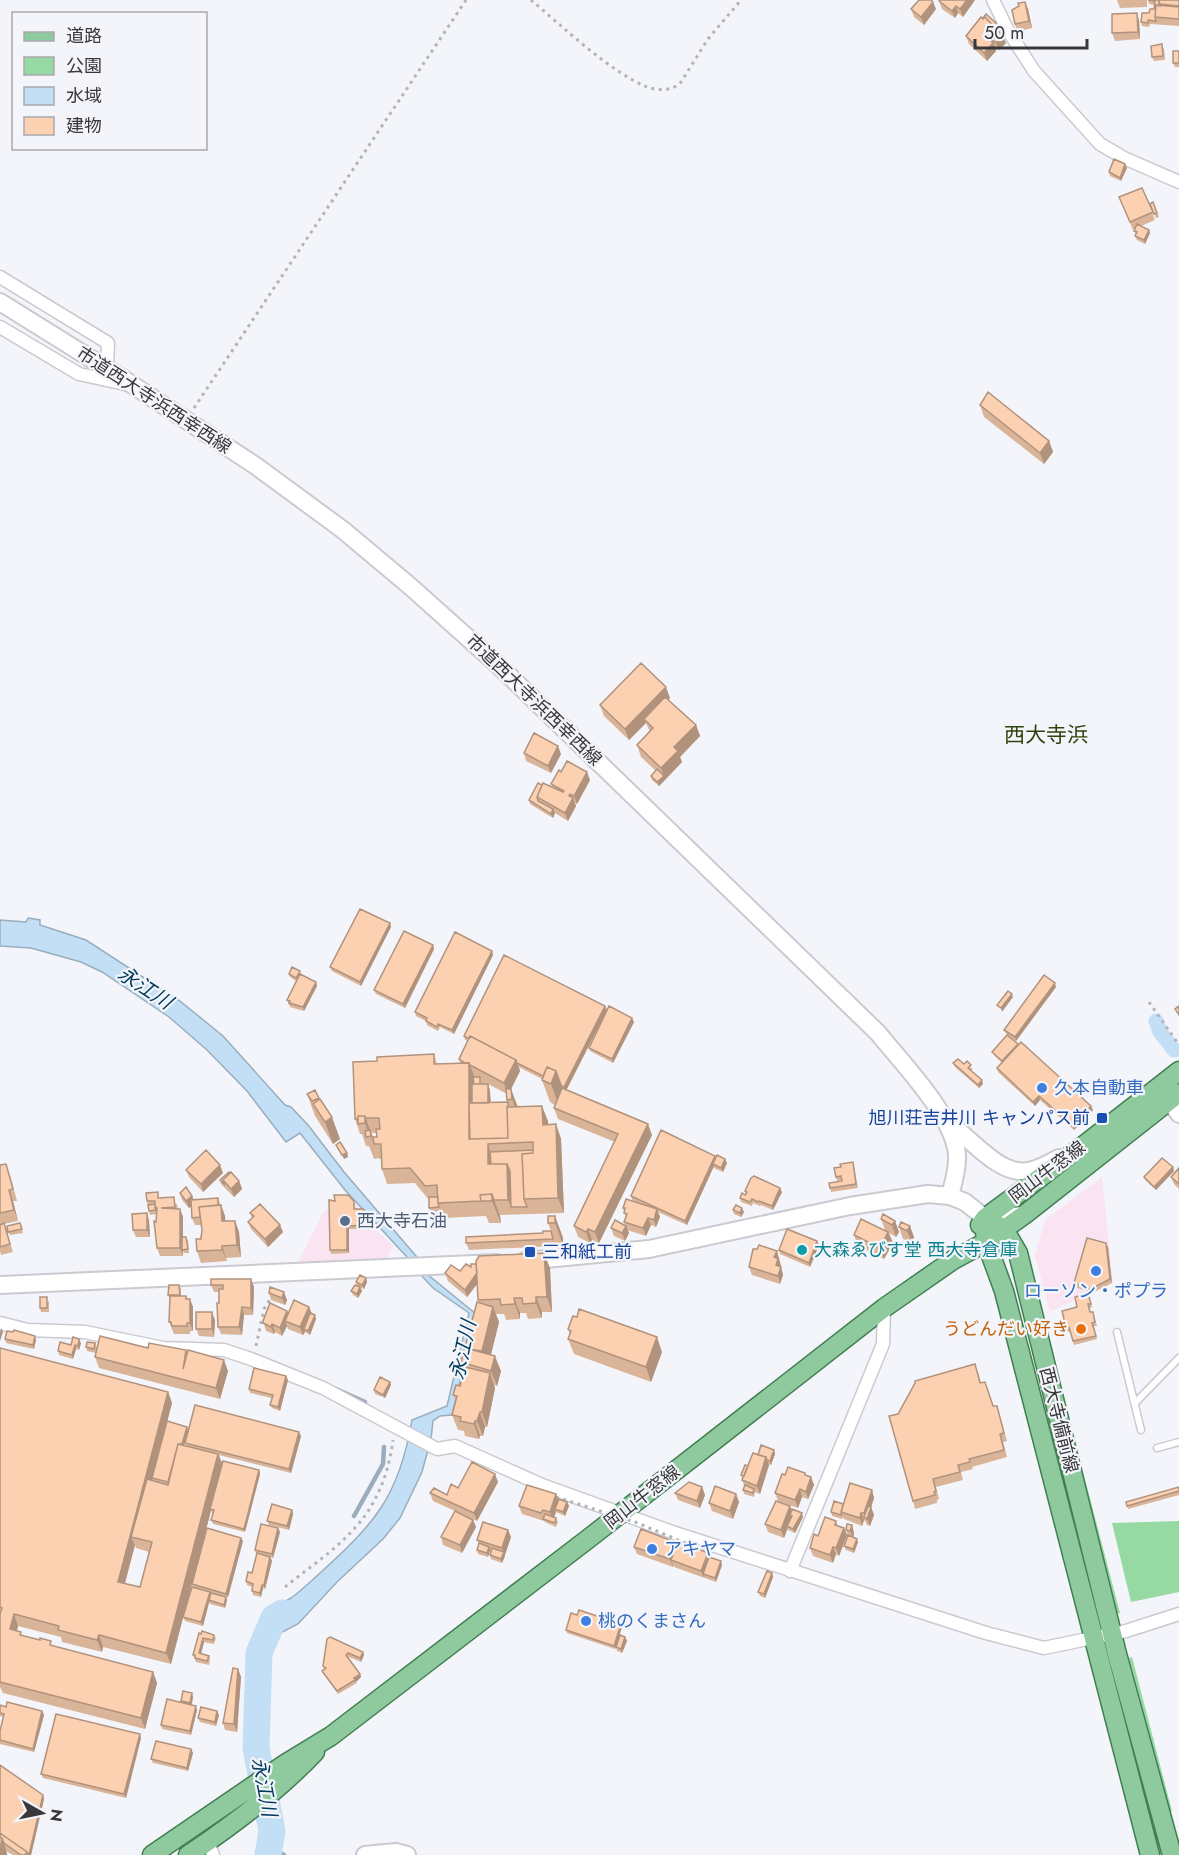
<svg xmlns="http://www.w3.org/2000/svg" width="1179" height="1855" viewBox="0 0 1179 1855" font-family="Jost,'Noto Sans JP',sans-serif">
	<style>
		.commercial { fill: #fae4f2 }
		.green { fill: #96d9a3 }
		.water { fill: #c3dff5; stroke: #99adbd; stroke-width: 1.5 }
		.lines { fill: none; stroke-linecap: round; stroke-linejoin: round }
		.stream { stroke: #99adbd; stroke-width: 4.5 }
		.canal { stroke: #c3dff5; stroke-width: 15 }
		.river { stroke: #c3dff5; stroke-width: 27 }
		.lane-casing { stroke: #cacad0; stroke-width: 9 }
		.street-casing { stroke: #cacad0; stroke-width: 15 }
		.secondary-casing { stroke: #cacad0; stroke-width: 20 }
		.primary-casing { stroke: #407f51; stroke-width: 21 }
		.path { stroke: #b3b4b8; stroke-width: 3; stroke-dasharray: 3 4.5; stroke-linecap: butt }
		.lane { stroke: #fff; stroke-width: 6 }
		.street { stroke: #fff; stroke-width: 12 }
		.secondary { stroke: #fff; stroke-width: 16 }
		.primary { stroke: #8fc99e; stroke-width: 18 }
		.path-bridge { stroke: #b3b4b8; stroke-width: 3; stroke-dasharray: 3 4.5; stroke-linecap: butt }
		.wall { fill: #d9b499; fill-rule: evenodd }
		.shaded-wall { fill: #b0927d }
		.building { fill: #fcd1b2; stroke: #b0927d; stroke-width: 1.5 }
		.shop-dot { fill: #3f7fe0; stroke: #f4f5fa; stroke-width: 2 }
		.transit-dot { fill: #1a4fb4; stroke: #f4f5fa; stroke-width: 2 }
		.service-dot { fill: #5c6f8a; stroke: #f4f5fa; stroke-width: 2 }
		.culture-dot { fill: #0f9aa8; stroke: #f4f5fa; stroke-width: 2 }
		.food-dot { fill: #e8710a; stroke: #f4f5fa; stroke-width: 2 }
		.labels { text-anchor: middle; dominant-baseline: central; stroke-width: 4.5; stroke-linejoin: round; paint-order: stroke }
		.street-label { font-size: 18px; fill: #38383a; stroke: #f4f5fa }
		.shop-label { font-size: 18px; fill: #366cbe; stroke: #f4f5fa; text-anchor: start }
		.transit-label { font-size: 18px; fill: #164399; stroke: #f4f5fa; text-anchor: end }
		.service-label { font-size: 18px; fill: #4e5e75; stroke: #f4f5fa; text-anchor: start }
		.culture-label { font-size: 18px; fill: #0d838f; stroke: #f4f5fa; text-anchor: start }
		.food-label { font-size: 18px; fill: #c56008; stroke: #f4f5fa; text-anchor: end }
		.water-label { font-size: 20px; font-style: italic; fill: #003c5e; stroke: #f4f5fa }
		.quarter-label { font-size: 21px; fill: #2f430f; stroke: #f4f5fa }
	</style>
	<rect width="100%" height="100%" fill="#f4f5fa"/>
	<path class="commercial" d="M1102 1177 1113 1283 1050 1312 1035 1256 1045 1220Z
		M345 1193 365 1213 375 1229 394 1246 387 1258 297 1264 323 1213Z"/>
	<path class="green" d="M1081 1464 1120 1613 1116 1614 1078 1465Z
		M1058 1466 1064 1467 1101 1625 1097 1622Z
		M1179 1521V1592L1131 1602 1112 1523Z
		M1132 1657 1172 1811H1170L1129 1658Z
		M1110 1660 1152 1804 1159 1855H1155L1148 1829Z"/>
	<path class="water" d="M28 918 40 920V925L86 940 180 1001 223 1036 285 1105 291 1107 308 1125 344 1172 416 1256 427 1274 476 1314 452 1415 440 1416 433 1421 431 1439 422 1472 400 1518 383 1539 337 1582 298 1624 261 1643C265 1633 269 1617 276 1609 279 1604 286 1601 291 1598 301 1591 310 1582 319 1574 375 1523 399 1497 412 1420L447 1406 469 1313 433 1288 420 1274 406 1256 345 1190 300 1133 286 1142 247 1091 207 1050 169 1017 102 972 81 962 31 948 0 946V920L26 922Z"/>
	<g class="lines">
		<path class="stream" d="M334 1388 365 1402
			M354 1516 383 1464 384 1447
			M268 1846 284 1855"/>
		<path class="canal" d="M1156 1021 1160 1032 1174 1050"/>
		<path class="river" d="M268 1855 272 1831 256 1748 259 1653 274 1618 282 1613"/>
		<g class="lane-casing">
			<path id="lane" d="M1117 1332 1141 1430
				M1135 1403 1179 1358
				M1157 1448 1179 1442"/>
		</g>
		<g class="street-casing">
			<path id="street" d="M993 0 1007 29 1034 71 1100 144 1124 158 1179 182
				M0 277 108 343 107 368
				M0 327 79 374 125 384
				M0 1323 28 1330 85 1332 163 1348 224 1350 251 1359 323 1388 437 1449 455 1446 542 1485 675 1533 986 1633 1044 1648 1126 1631 1179 1614
				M790 1571 883 1344 884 1308
				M208 1842 213 1855"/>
		</g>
		<g class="secondary-casing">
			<path id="secondary" d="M0 302 125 380 256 466 343 530 411 587 498 665 878 1033C902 1063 954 1116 957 1155 958 1168 953 1184 950 1196
				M1162 1090 1179 1114
				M945 1120C968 1135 998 1176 1028 1171 1038 1170 1049 1163 1059 1158
				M525 1261 649 1249 850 1206 928 1194 950 1196 965 1202 985 1218 1024 1215
				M0 1285 497 1263
				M365 1855 396 1852 407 1855"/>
		</g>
		<g class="primary-casing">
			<path id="primary" d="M985 1218 1004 1229 1018 1253 1117 1654 1172 1855
				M980 1225 985 1218 1079 1149 1179 1071
				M985 1231 986 1242 1004 1291 1150 1855
				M152 1855 285 1764 331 1736 588 1539 884 1308 953 1260 986 1242 1024 1215 1179 1093
				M188 1855C233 1825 278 1791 315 1752"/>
		</g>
		<path class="path" d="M531 0C562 26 610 72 647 87 658 91 673 91 681 82L708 39 741 0
			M194 408 466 0
			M1149 1002 1179 1045
			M256 1346 264 1309 272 1296
			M285 1587C307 1569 333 1552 352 1531 376 1507 389 1473 393 1440"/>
		<use href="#lane" class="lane"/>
		<use href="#street" class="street"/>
		<use href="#secondary" class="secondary"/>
		<use href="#primary" class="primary"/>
		<path class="path-bridge" d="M556 1497 635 1522 688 1544"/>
	</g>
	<path class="wall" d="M940 0H975L963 17 958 13 955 18 942 9 939 1Z
		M1117 0H1147V7L1120 8Z
		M1148 0H1179V26L1150 24 1149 27 1142 26 1141 22 1154 9V5L1149 4Z
		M1025 2 1028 9 1032 28 1017 32 1015 24Z
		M911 9H936L924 25 914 17Z
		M1139 20 1140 39 1115 41 1112 33Z
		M997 27 996 28 1006 43 999 50 995 47 996 51 987 61 969 44 966 36Z
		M1164 48 1165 60 1154 61 1152 57Z
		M1179 51V67H1175L1173 63Z
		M1125 164 1127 168 1121 181 1110 176 1109 172Z
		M1142 188 1155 220 1141 226 1149 230 1150 233 1145 244 1137 240 1135 236 1136 235 1134 231V229L1133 230 1119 197Z
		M1153 202 1159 217 1156 218 1150 204Z
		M980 405 1049 441 1053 452 1044 464 984 417Z
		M670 698 668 700 696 725 700 736 680 757 682 762 659 786 652 780 651 776 656 771 641 757 637 745 650 732 646 723 629 740 604 716 600 705Z
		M524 753 561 754 551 773 526 761Z
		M590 780 577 804 575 803 576 806 568 821 555 813 553 818 530 804 529 800 542 785 553 787 551 784Z
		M390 923 391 927 361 986 332 971 330 967Z
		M433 945 434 949 405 1008 376 994 374 990Z
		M492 951 493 955 454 1034 440 1027 438 1031 427 1025 426 1021 416 1016 415 1012Z
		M300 971 301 974 316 982 317 986 304 1011 290 1007 287 1000 296 981 290 977 289 974Z
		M1056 987 1016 1041 1009 1036 1018 1045 1091 1106 1093 1110 1074 1130 1040 1100 1035 1106 998 1072 997 1068 1002 1063 994 1055 992 1052 1007 1035 1004 1030Z
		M605 1006 607 1010 566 1090 652 1135 599 1243 592 1240 590 1243 578 1237 574 1226 615 1142 558 1119 554 1108 555 1105 550 1102 542 1080V1079L519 1067 520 1071 511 1089 518 1107 548 1121V1124H556L561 1139 564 1213 500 1215 501 1223H489L486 1216 443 1218 441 1211 431 1212 429 1208V1200L415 1183 387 1184 382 1169 381 1159H379V1158L374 1159 369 1146H366L362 1134H360L355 1119 434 1054 437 1064 460 1063 459 1059 468 1041 465 1040 464 1036ZM488 1084 507 1094 508 1102 491 1103 490 1091ZM372 1133H377V1137L373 1138Z
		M634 1022 613 1063 590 1051 589 1048Z
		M953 1063 964 1064 973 1069 971 1071 983 1084 979 1088 955 1067Z
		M315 1090 340 1139 333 1144 315 1116 307 1094Z
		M715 1156 716 1158 725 1159 727 1163 723 1172 714 1168V1166L687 1225 658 1212 660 1217 656 1227 651 1225 646 1236 627 1230 629 1233 625 1241 614 1236 611 1228 625 1225 624 1222 626 1217 623 1208 639 1203 632 1200 631 1196Z
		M0 1165 10 1175 17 1201H13L18 1221 4 1224 13 1252 1 1255 0 1251Z
		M854 1166 858 1188 831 1192 830 1188 842 1181V1180L837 1181 836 1177Z
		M1173 1167 1174 1171 1156 1190 1145 1180 1144 1177Z
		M1179 1168V1189L1174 1184 1171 1177Z
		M186 1170 223 1173 203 1192 189 1177Z
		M220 1180 239 1181 242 1189 234 1197 221 1184Z
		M745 1191 782 1192 773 1210 761 1205 760 1206 753 1203 752 1206 741 1202 740 1198 745 1195 746 1194Z
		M180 1193 192 1196 194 1200 218 1198 225 1216V1221H235L239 1232 241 1257 226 1258 227 1261 201 1263 197 1251 202 1230 201 1225H195L192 1218 191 1206 189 1208 182 1200Z
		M160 1198 177 1204 178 1209H180L183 1217V1237H186L188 1241 189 1253H184L183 1250V1256H160L157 1248V1214L150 1215 147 1201Z
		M354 1201 355 1209 375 1224V1229H349V1253L331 1254 330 1250Z
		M733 1210 744 1212 741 1217 734 1214Z
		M147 1213 149 1221 150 1237H136L133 1230Z
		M250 1213 283 1232 268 1247 251 1229 248 1222 252 1218Z
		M555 1216 563 1238V1245H555L556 1246 469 1250 466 1243 543 1233 551 1231 548 1223Z
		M881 1219 895 1221 899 1232 896 1237 889 1233 893 1243 884 1259 858 1246 854 1235 885 1230Z
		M901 1222 914 1237 912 1242 903 1239 899 1227Z
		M20 1223 23 1233 10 1235 8 1232Z
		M817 1241 819 1245 810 1267 780 1254 779 1250Z
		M1108 1247 1112 1283 1092 1293 1075 1287 1074 1283Z
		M777 1251 783 1275 780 1284 752 1275 749 1267Z
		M471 1267 550 1268 552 1312H542V1318L528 1319 526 1313H520V1319L506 1320 504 1314H496L499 1322 491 1355 501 1371 497 1386 494 1385 495 1388 487 1427H485L483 1436H480L479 1439 465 1436 464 1431 458 1430 452 1415 456 1401 453 1395 460 1386 464 1371 461 1362 479 1303 478 1300 477 1284 467 1297 448 1281 445 1273 460 1271Z
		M366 1278 367 1282 364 1289 360 1288 362 1291 358 1298 353 1295 351 1291 357 1286 356 1282Z
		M211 1279 254 1287 253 1315H244L242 1335 221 1334 218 1327 219 1292H214L211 1285Z
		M179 1285 181 1289V1296H186L193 1307V1331H190V1334H174L169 1322 170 1299 168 1295Z
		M270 1287 287 1300 285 1305 271 1300 269 1293Z
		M1088 1293 1092 1307 1089 1308 1090 1312 1094 1316 1097 1326H1094L1097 1339 1074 1345 1070 1331 1068 1332 1066 1328 1077 1307Z
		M49 1301V1312H41L40 1308Z
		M309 1307 312 1314 316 1319 310 1335 305 1332 303 1335 288 1329 287 1326 282 1336 275 1332 274 1334 266 1331 263 1321 287 1311 288 1313Z
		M215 1320 214 1337 199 1336 196 1329Z
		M568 1329 662 1352 651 1382 574 1354 568 1339 570 1334Z
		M5 1339 36 1340 34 1349 6 1343Z
		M81 1343 79 1350 76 1349 73 1359 59 1355 58 1351 71 1345Z
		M95 1343 97 1347 96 1353 87 1351 86 1347Z
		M0 1348 168 1392 172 1403 167 1422 187 1427 188 1431 184 1445 186 1446 185 1443 301 1436 291 1473 219 1455 222 1464 259 1470 260 1474 245 1532 213 1524 211 1520 213 1513H212L211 1510 171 1664 103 1647 102 1652 62 1642 61 1637 18 1626 17 1631 22 1636 53 1646 153 1672 157 1683 145 1729 3 1693 0 1687ZM135 1545 136 1548 149 1552 140 1587 125 1584Z
		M148 1348 186 1350 187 1352 228 1371 220 1399 99 1368 95 1357Z
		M978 1372 981 1383 994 1406H997L1007 1441 1003 1442 1007 1457 972 1467 973 1469 961 1472 963 1480 936 1487 939 1499 937 1500V1503L915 1509 913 1501 898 1414Z
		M286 1376 288 1380 280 1411 272 1408 270 1405 272 1398 250 1393 249 1389Z
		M390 1382 391 1385 385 1398 375 1394 374 1390Z
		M774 1450 775 1454 771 1465 768 1464 769 1465 760 1494 755 1492 754 1497 744 1494 743 1490 744 1486 741 1475 758 1455Z
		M785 1475 806 1476 811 1477 814 1485 808 1499 802 1497 798 1508 778 1501 775 1493Z
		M498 1482 477 1521 433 1501 430 1493 447 1495 458 1488Z
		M702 1487 705 1495 700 1508 678 1500 675 1493Z
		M1179 1487V1495L1128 1509 1126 1502Z
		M872 1490 874 1498 871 1507 874 1515 870 1526 867 1525 865 1521 864 1520 862 1526 844 1519 843 1517 842 1519 832 1516 831 1512Z
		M556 1494 558 1500 567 1502 569 1506 565 1516 556 1512 554 1518H556L558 1522 556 1527 545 1522 544 1521 522 1514 519 1506Z
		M736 1494 739 1502 733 1519 712 1511 709 1503Z
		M790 1506 792 1511 803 1517 795 1533 788 1530V1528L784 1538 768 1532 765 1524Z
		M292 1510 293 1514 289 1530 269 1525 267 1521Z
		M473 1520 476 1527 462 1553 443 1545 441 1537Z
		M836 1521 838 1526 844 1528 847 1535 839 1556 836 1554 833 1563 813 1556 810 1548 818 1536Z
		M852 1525 854 1533 853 1537 858 1542 854 1553 846 1550 844 1546 848 1536 846 1530Z
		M278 1528 280 1532 273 1558 270 1557 272 1561 265 1589 263 1588 261 1597 253 1595 252 1591 253 1587 247 1585 246 1581 252 1573 257 1554H256L255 1550Z
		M508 1530 511 1537 502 1563 491 1559 490 1555 491 1551H490L488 1557 478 1554 477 1550 479 1543 477 1540Z
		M243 1541 228 1597H226L227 1600 225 1608 210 1604 209 1602 203 1626 185 1621 183 1617 193 1587 192 1584Z
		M676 1545H699L701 1550 710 1557 722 1565 716 1582 674 1567 673 1565V1567L637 1554 634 1547Z
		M772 1573 773 1577 765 1598 760 1596 758 1592Z
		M577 1615 621 1624 622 1627 617 1644 625 1637 627 1641 622 1653 617 1651 616 1647 615 1649 567 1633 566 1630Z
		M199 1633 214 1635 216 1638 214 1644 204 1642 201 1654 209 1656 210 1660 209 1665 196 1662 193 1655Z
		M327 1639 364 1655 361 1662 349 1657 348 1658 360 1674 361 1677 356 1682 357 1683 338 1694 324 1675 322 1671 324 1670 323 1666Z
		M238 1669 241 1677 237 1732 225 1730 223 1723Z
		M193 1697 192 1705 197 1710 191 1735 162 1729 161 1725 181 1702V1701Z
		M0 1705 6 1707 42 1711 44 1715 34 1752 0 1744V1731L3 1717 0 1716Z
		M219 1715 216 1726 200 1722 198 1718Z
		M141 1738 126 1798 43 1778 41 1774Z
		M191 1749 193 1753 188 1771 153 1763 151 1759Z
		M0 1765 43 1795 44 1799 31 1855H13L6 1851 7 1855H0Z"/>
	<path class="shaded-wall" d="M967 0H975L963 17 960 9Z
		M933 2 936 9 924 25 921 17Z
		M1025 2 1028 9 1032 28 1029 21Z
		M956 6 958 13 955 18 952 11Z
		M1137 13 1139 20 1140 39 1138 32Z
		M1003 36 1006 43 999 50 996 43Z
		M992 39 996 51 987 61 984 53Z
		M1125 164 1127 168 1121 181 1120 178Z
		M1149 230 1150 233 1145 244 1144 240Z
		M1049 441 1053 452 1044 464 1040 453Z
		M666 687 670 698 647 722 644 719 646 723 629 740 625 729Z
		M696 725 700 736 680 757 682 762 665 780 661 768 674 747Z
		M558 746 561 754 551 773 548 766Z
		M587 772 590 780 577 804 574 796Z
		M664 776 665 780 659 786 657 782Z
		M570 794 572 800 573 798 576 806 568 821 565 813Z
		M553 809 555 813 553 818 551 814Z
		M390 923 391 927 361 986 360 982Z
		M433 945 434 949 405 1008 403 1004Z
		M492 951 493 955 454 1034 452 1030Z
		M316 982 317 986 304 1011 303 1007Z
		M1055 983 1056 987 1016 1041 1015 1037Z
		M1012 994 1013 997 1002 1012 1001 1008Z
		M605 1006 607 1010 566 1091 564 1087Z
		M632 1018 634 1022 613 1063 612 1059Z
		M1018 1044 1019 1048 1004 1064 1002 1061Z
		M516 1060 520 1071 508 1095 504 1083Z
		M469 1063 475 1078V1143L469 1139Z
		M556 1071 564 1093 559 1106 551 1084Z
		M982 1080 983 1084 979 1088 978 1085Z
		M488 1084 490 1091 491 1114 488 1107Z
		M511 1089 519 1111 520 1122 512 1099Z
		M1039 1096 1040 1100 1035 1106 1033 1102Z
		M542 1106 548 1121 549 1140 543 1125Z
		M1091 1106 1093 1110 1074 1130 1073 1126Z
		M365 1116 375 1144H374L379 1158 371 1136H369L365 1123Z
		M332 1117 340 1139 333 1144 325 1122Z
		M556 1124 561 1139 564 1213 558 1198Z
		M648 1124 652 1135 599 1243 595 1232Z
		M488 1144 493 1159 491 1172 488 1164Z
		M347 1153 348 1157 344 1159 342 1155Z
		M715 1156 716 1159 713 1164 714 1166 687 1225 685 1221Z
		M725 1159 727 1163 723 1172 721 1168Z
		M507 1164 512 1179 511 1207 508 1200Z
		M220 1165 223 1173 203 1192 201 1184Z
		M1173 1167 1174 1171 1156 1190 1154 1187Z
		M239 1181 242 1189 234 1197 231 1189Z
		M780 1188 782 1192 773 1210 772 1206Z
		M9 1190 13 1201 18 1221 14 1210Z
		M492 1194 500 1216 501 1223 492 1201Z
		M192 1196 195 1203 189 1208 186 1201Z
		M221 1205 225 1216 226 1232 222 1221Z
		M742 1208 744 1212 741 1217 740 1213Z
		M180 1209 183 1217V1256L180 1248Z
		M657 1209 660 1217 656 1227 654 1220Z
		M147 1213 149 1221 150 1237 147 1230Z
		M555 1216 563 1238V1245L555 1223Z
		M648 1218 651 1225 646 1236 643 1228Z
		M235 1221 239 1232 241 1257 237 1245Z
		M895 1221 899 1232 896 1237 892 1225Z
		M280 1225 283 1232 268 1247 265 1239Z
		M347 1226 349 1229V1253L347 1250Z
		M626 1226 629 1233 625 1241 622 1233Z
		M910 1226 914 1237 912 1242 907 1231Z
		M588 1229 592 1240 590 1243 586 1232Z
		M888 1232 893 1243 884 1259 880 1248Z
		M817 1241 819 1245 810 1267 809 1263Z
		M1106 1243 1108 1247 1112 1283 1110 1279Z
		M222 1246 227 1261 222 1250Z
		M777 1251 781 1266 779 1273 774 1257Z
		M544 1253 550 1268 552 1312 547 1297Z
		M781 1267 783 1275 780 1284 778 1276Z
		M478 1271 481 1279 467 1297 465 1290Z
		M366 1278 367 1282 364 1289 362 1285Z
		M251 1279 254 1287 253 1315 251 1308Z
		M360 1287 362 1291 358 1298 357 1294Z
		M284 1292 287 1300 285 1305 282 1298Z
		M536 1297 542 1312V1318L536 1303Z
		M514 1298 520 1313V1319L515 1304Z
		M190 1299 193 1307V1331L190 1323Z
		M242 1307 244 1315 242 1335 239 1327Z
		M309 1307 312 1314 304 1329 305 1332 303 1335 300 1327Z
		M493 1307 499 1322 488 1366 482 1351Z
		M287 1311 290 1318 285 1321 287 1326 282 1336 280 1328Z
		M212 1312 215 1320 214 1337 212 1329Z
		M315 1315 316 1319 310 1335 308 1331Z
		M272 1324 275 1332 274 1334 271 1327Z
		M1 1328 3 1332 0 1341V1333Z
		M35 1336 36 1340 34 1349 33 1345Z
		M657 1337 662 1352 651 1382 646 1367Z
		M79 1339 81 1343 79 1350 78 1346Z
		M75 1345 76 1349 73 1359 72 1355Z
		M495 1356 501 1371 497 1386 491 1371Z
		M224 1360 228 1371 220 1399 216 1388Z
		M490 1373 495 1388 487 1427 482 1412Z
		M286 1376 288 1380 280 1411 278 1407Z
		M390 1382 391 1385 385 1398 383 1395Z
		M168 1392 172 1403 137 1538 131 1537 135 1545 122 1593 118 1582Z
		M480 1412 485 1427 483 1436 477 1421Z
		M475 1421 480 1436 479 1439 474 1424Z
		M187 1427 188 1431 173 1487 172 1483Z
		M299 1432 301 1436 291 1473 289 1469Z
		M774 1450 775 1454 771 1465 770 1461Z
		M218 1454 223 1465 171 1664 166 1653Z
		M766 1457 769 1465 760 1494 757 1486Z
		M259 1470 260 1474 245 1532 244 1529Z
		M495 1474 498 1482 477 1521 474 1513Z
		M811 1477 814 1485 808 1499 806 1492Z
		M702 1487 705 1495 700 1508 697 1501Z
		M800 1489 802 1497 798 1508 795 1500Z
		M872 1490 874 1498 867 1519 865 1518 864 1513Z
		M556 1494 559 1502 555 1509 556 1512 553 1520 550 1512Z
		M736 1494 739 1502 733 1519 730 1511Z
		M567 1502 569 1506 565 1516 563 1512Z
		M790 1506 793 1514 790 1515 791 1518 784 1538 781 1530Z
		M871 1507 874 1515 870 1526 867 1519Z
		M292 1510 293 1514 289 1530 287 1526Z
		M802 1513 803 1517 795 1533 793 1529Z
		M861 1513 864 1520 862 1526 860 1518Z
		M473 1520 476 1527 462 1553 460 1545Z
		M852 1525 854 1533 853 1538 850 1531Z
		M278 1528 280 1532 273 1558 272 1554Z
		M844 1528 847 1535 839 1556 836 1548Z
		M508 1530 511 1537 505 1555 502 1548Z
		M241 1538 243 1541 228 1597 226 1594Z
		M857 1539 858 1542 854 1553 853 1549Z
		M675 1542 678 1550 671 1560 673 1565V1567L670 1559Z
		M489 1547 490 1550 488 1557 487 1553Z
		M833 1547 836 1554 833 1563 830 1555Z
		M504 1552 505 1556 502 1563 501 1559Z
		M708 1553 711 1560 703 1574 704 1578 701 1571Z
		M270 1557 272 1561 265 1589 264 1585Z
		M721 1561 722 1565 716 1582 715 1578Z
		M772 1573 773 1577 765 1598 764 1594Z
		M262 1585 263 1588 261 1597 260 1593Z
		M210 1592 211 1595 203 1626 201 1622Z
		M226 1597 227 1600 225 1608 224 1605Z
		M14 1614 18 1626 14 1641 10 1629Z
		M621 1624 622 1627 615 1649 614 1646Z
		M99 1635 103 1647 102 1652 97 1640Z
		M625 1637 627 1641 622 1653 621 1649Z
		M203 1638 204 1642 200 1657 199 1653Z
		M363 1652 364 1655 361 1662 360 1658Z
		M238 1669 241 1677 237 1732 234 1724Z
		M153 1672 157 1683 145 1729 141 1718Z
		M360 1674 361 1677 356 1682 354 1678Z
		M192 1693 193 1697 191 1707 190 1703Z
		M196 1706 197 1710 191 1735 190 1731Z
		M42 1711 44 1715 34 1752 33 1749Z
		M217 1711 219 1715 216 1726 215 1722Z
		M140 1734 141 1738 126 1798 124 1794Z
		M191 1749 193 1753 188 1771 187 1768Z
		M43 1795 44 1799 31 1855H29Z
		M2 1838 7 1853V1855H0V1846Z"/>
	<path class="building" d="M919 0H931L933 2 921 17 911 9Z
		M940 0H967L960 9 956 6 952 11 939 1Z
		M1148 0H1159L1160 6 1156 5 1155 17 1156 21 1148 20V23L1141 22 1142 13H1149L1150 9H1154L1155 1Z
		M1159 0H1179V6L1159 4Z
		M1025 2 1029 21 1015 24 1012 10 1019 6 1018 3Z
		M1156 5 1179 7V19L1155 17Z
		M1137 13 1138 32 1112 33V14Z
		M986 14 996 23 993 26 985 17 983 18Z
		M981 17 983 19 985 17 1003 36 996 43 992 39 990 40 993 43 984 53 966 36Z
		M1162 44 1163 56 1152 57 1151 46Z
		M1173 51H1179V63H1173Z
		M1114 159 1125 164 1120 178 1109 172Z
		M1142 188 1153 212 1130 222 1119 197Z
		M1153 202 1157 213 1154 214 1150 204Z
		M1137 224 1149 230 1144 240 1135 236 1137 232 1134 231Z
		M988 392 1049 441 1040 453 980 405Z
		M641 663 666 687 625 729 600 705Z
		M665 697 696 725 674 747 678 751 661 768 637 745 653 728 644 719Z
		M534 733 558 746 548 766 524 753Z
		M567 761 587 772 574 796 570 794 569 796 573 798 565 813 537 797 543 783 563 792 564 791 551 784 559 770 561 772Z
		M657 769 664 776 657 782 651 776Z
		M538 783 542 785 537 797 538 801 553 809 551 814 529 800Z
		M360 909 390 923 360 982 330 967Z
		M404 931 433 945 403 1004 374 990Z
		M455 932 492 951 452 1030 438 1024 437 1027 426 1021 427 1018 415 1012Z
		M504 955 605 1006 564 1087 561 1085 556 1071 547 1067 543 1076 517 1063 516 1060 470 1036 469 1039 464 1036Z
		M292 967 300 971 296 978 289 974Z
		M300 974 316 982 303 1007 289 1003 290 1001 287 1000Z
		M1044 975 1055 983 1015 1037 1004 1030Z
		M1008 991 1012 994 1001 1008 997 1005Z
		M609 1006 632 1018 612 1059 589 1048Z
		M1179 1006V1015L1175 1009Z
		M1007 1035 1018 1044 1002 1061 992 1052Z
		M470 1036 516 1060 504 1083 470 1065 469 1063H465L459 1059Z
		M1021 1042 1091 1106 1073 1126 1039 1096 1033 1102 997 1068Z
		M434 1054V1064L469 1063V1139L508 1138 507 1107 542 1106 543 1125 556 1124 558 1198 524 1199 522 1154 533 1153V1142L488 1144V1164H507L508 1200H494L492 1194 480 1195 481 1201 438 1203 437 1185 425 1186 410 1168 382 1169 381 1144H374L373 1137H377L376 1129H380L379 1118H365V1116H358V1119H355L353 1062 377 1061V1057Z
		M958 1059 964 1064 967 1061 971 1065 968 1068 982 1080 978 1085 953 1063Z
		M547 1067 556 1071 551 1084 542 1080Z
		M473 1077H480V1084H474Z
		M472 1084H488V1103H472Z
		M562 1088 648 1124 595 1232 588 1229 586 1232 574 1226 618 1134 554 1108Z
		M506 1089H511L512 1099 507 1100Z
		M315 1090 319 1098 312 1101 307 1094Z
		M320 1099 332 1117 325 1122 313 1104Z
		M508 1102V1107H507L508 1138 470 1139 469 1103Z
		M358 1116H365V1123L358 1124Z
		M370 1130 371 1136 366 1137 365 1131Z
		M661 1130 715 1156 685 1221 631 1196Z
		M340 1142 347 1153 342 1155 336 1145Z
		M206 1150 220 1165 201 1184 186 1170Z
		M533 1150V1153L522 1154 524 1199 527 1207H511L510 1171 507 1164H491L490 1152Z
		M717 1155 725 1159 721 1168 713 1164Z
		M1162 1158 1173 1167 1154 1187 1144 1177Z
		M853 1162 856 1184 830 1188 829 1183 842 1181 841 1176 836 1177 834 1168 841 1167 840 1164Z
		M6 1164 13 1189 9 1190 14 1210 0 1213V1165Z
		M1179 1168V1184L1171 1177Z
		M229 1172 230 1173 223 1180 224 1184 220 1180Z
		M231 1172 239 1181 231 1189 223 1180Z
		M754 1176 780 1188 772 1206 759 1201 758 1202 752 1199 750 1202 740 1198 742 1193 745 1195 747 1192 745 1191 751 1178Z
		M186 1187 192 1196 186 1201 180 1193Z
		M158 1192V1198L174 1197 175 1207 161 1208 180 1209V1248H157L154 1221 156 1222 157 1208H155V1201H147L146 1193Z
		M492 1194V1201H481L480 1195Z
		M334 1195H348L354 1201V1209H363L374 1220V1225L347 1226V1250H330L329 1200 335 1201Z
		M429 1197H438V1203L439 1207 429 1208Z
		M218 1198V1205L199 1207 200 1217 192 1218 191 1200Z
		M626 1199 657 1209 654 1220 648 1218 643 1228 624 1222 627 1214 624 1213 625 1208H623Z
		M155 1204 156 1210 149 1211 148 1205Z
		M260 1204 280 1225 265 1239 248 1222 254 1216 250 1213Z
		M221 1205 222 1221H235L237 1245 222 1246V1250L197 1251 196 1239H201L202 1230 199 1207Z
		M736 1205 742 1208 740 1213 733 1210Z
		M147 1213V1230H133L132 1214Z
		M883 1214 895 1221 892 1225 881 1219Z
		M548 1216H555V1223H548Z
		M861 1219 888 1232 880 1248 854 1235Z
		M615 1220 626 1226 622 1233 611 1228Z
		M901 1222 910 1226 907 1231 899 1227Z
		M4 1223 10 1244 0 1247V1225Z
		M20 1223 22 1229 8 1232 7 1226Z
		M787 1229 817 1241 809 1263 779 1250Z
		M543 1231H551L553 1239 466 1243V1237L543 1233Z
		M182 1237H186L188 1249 182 1250Z
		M1087 1238 1106 1243 1110 1279 1091 1289 1074 1283Z
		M759 1245 777 1251 774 1257 778 1259 776 1265 781 1267 778 1276 749 1267 753 1249H757Z
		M544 1253 547 1297H536V1303L523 1304 522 1298H514L515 1304 501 1305 500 1299 478 1300 476 1261 479 1256Z
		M466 1264 471 1267V1264H476L477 1273 465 1290 445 1273 451 1265 460 1271Z
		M360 1275 366 1278 362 1285 356 1282Z
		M211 1279H251V1308L242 1307 239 1327H218L217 1303H219V1289H223V1285H211Z
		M169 1285H179L180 1295H168Z
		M355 1285 360 1287 357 1294 351 1291Z
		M270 1287 284 1292 282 1298 269 1293Z
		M1088 1293 1091 1304H1088L1090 1312H1093L1095 1322 1092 1323 1096 1336 1073 1341 1069 1327 1066 1328 1062 1311 1077 1307 1075 1297Z
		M170 1296H186V1299H190V1323H187V1326H172L171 1322H169Z
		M40 1297H47V1308H40Z
		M294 1300 309 1307 300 1327 285 1321Z
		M477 1302 493 1307 482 1351 469 1349 495 1356 491 1371 461 1362Z
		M270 1303 287 1311 280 1328 272 1324 271 1327 263 1323V1321Z
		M579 1309 657 1337 646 1367 568 1339 571 1331 568 1329 573 1316 577 1317Z
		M196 1312H212V1329H196Z
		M310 1313 315 1315 308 1331 304 1329Z
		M14 1330 35 1336 33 1345 5 1339 7 1331 13 1332Z
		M100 1336 148 1348 149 1343 186 1350 183 1369 188 1350 224 1360 216 1388 95 1357Z
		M73 1337 79 1339 78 1346 75 1345 72 1355 58 1351 60 1342 71 1345Z
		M87 1342 95 1343 94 1349 86 1347Z
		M0 1348 168 1392 118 1582 140 1587 152 1542 131 1537 147 1479 168 1485 178 1444 218 1454 166 1653 99 1635 97 1640 58 1630 59 1626 14 1614 10 1629 21 1632 20 1635 40 1640V1638L51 1641 50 1645 153 1672 141 1718 0 1682V1614L2 1608 0 1607Z
		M975 1364 980 1383 985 1382 993 1406H997L1004 1433 1000 1434 1004 1450 969 1459 970 1462 958 1465 960 1472 933 1479 936 1491 934 1492 935 1495 913 1501 889 1416 898 1414 915 1383V1381Z
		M465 1367 490 1373 482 1412H480L477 1421H475L474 1424 460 1421 461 1417 452 1415 457 1396 453 1395 456 1385 460 1386Z
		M254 1368 286 1376 278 1407 270 1405 273 1395 249 1389Z
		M380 1377 390 1382 383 1395 374 1390Z
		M195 1405 299 1432 289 1469 185 1443Z
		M167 1421 187 1427 182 1444H178L168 1482 152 1478Z
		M761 1445 774 1450 770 1461 767 1460 766 1457 758 1455Z
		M753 1453 766 1457 757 1486 742 1480Z
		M223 1461 259 1470 244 1529 211 1520 214 1510 210 1509Z
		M472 1462 495 1474 474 1513 430 1493 434 1488 447 1495 451 1484 458 1488Z
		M745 1465 748 1466 744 1476 741 1475Z
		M788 1467 805 1473V1475L811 1477 806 1492 800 1489 795 1500 775 1493 782 1474 785 1475Z
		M689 1482 702 1487 697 1501 675 1493Z
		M850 1483 872 1490 864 1513H861L860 1518 841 1512Z
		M527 1485 556 1494 550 1512 543 1510 541 1513 519 1506Z
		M745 1485 754 1489 753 1493 743 1490Z
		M715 1486 736 1494 730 1511 709 1503Z
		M1179 1487V1491L1127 1506 1126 1502Z
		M559 1499 567 1502 563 1512 555 1509Z
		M776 1501 790 1506 781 1530 765 1524Z
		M834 1501 843 1504 841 1515 831 1512Z
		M272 1504 292 1510 287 1526 267 1521Z
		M868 1506 871 1507 867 1519 864 1517Z
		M792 1509 802 1513 793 1529 787 1526 792 1516 790 1515Z
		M455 1511 473 1520 460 1545 441 1537Z
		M545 1514 556 1518 555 1523 543 1519Z
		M825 1517 836 1521 835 1525 844 1528 836 1548 833 1547 830 1555 810 1548 814 1534 818 1536Z
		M483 1522 508 1530 502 1548 477 1540Z
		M261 1524 278 1528 272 1554 255 1550Z
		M847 1524 852 1525 850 1531 846 1530Z
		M207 1528 241 1538 226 1594 192 1584Z
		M641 1529 675 1542 670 1559 634 1547Z
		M848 1535 857 1539 853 1549 844 1546Z
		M688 1541 699 1545 698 1549 708 1553 701 1571 671 1560 678 1542 686 1545Z
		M479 1543 489 1547 487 1553 477 1550Z
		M492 1548 504 1552 501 1559 490 1555Z
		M257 1553 270 1557 264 1585H262L260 1593 252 1591 253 1584 246 1581 248 1572 252 1573Z
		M709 1557 721 1561 715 1578 703 1574Z
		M767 1571 772 1573 764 1594 758 1592Z
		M192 1587 210 1592 201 1622 183 1617Z
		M211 1593 226 1597 224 1605 209 1600Z
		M579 1610 621 1624 614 1646 566 1630 571 1613 577 1615Z
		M202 1631 214 1635 213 1640 203 1638 199 1653 209 1656 207 1661 195 1658V1655H193L199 1633 201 1634Z
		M620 1635 625 1637 621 1649 616 1647Z
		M330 1637 363 1652 360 1658 348 1653 346 1655 360 1674 354 1678 355 1680 337 1691 322 1671 326 1668 323 1666 327 1639Z
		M233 1668 238 1669 234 1724 223 1723Z
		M183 1691 192 1693 190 1703 181 1701Z
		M167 1699 196 1706 190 1731 161 1725Z
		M7 1702 42 1711 33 1749 0 1740V1731L4 1714 0 1713V1705L6 1707Z
		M201 1707 217 1711 215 1722 198 1718Z
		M56 1714 140 1734 124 1794 41 1774Z
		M156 1741 191 1749 187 1768 151 1759Z
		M0 1765 43 1795 29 1855 27 1852 0 1833Z
		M0 1833 27 1852 25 1855H21L4 1843 2 1838 0 1837Z"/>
	<g class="shop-dot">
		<circle cx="1042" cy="1088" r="6"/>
		<circle cx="1096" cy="1271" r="6"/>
		<circle cx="652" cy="1549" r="6"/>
		<circle cx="586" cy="1621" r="6"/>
	</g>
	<g class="transit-dot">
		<rect x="1096" y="1112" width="12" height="12" rx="3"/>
		<rect x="524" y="1246" width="12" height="12" rx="3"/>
	</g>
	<circle class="service-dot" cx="345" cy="1221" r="6"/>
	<circle class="culture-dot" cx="802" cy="1250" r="6"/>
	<circle class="food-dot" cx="1081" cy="1329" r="6"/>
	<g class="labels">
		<g class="street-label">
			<text transform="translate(154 400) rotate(33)">市道西大寺浜西幸西線</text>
			<text transform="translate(534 700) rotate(44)">市道西大寺浜西幸西線</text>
			<text transform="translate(1047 1172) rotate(-37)">岡山牛窓線</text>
			<text transform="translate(1059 1420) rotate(76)">西大寺備前線</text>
			<text transform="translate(642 1497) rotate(-38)">岡山牛窓線</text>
		</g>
		<g class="shop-label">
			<text x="1054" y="1088">久本自動車</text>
			<text x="1096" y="1291" text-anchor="middle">ローソン・ポプラ</text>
			<text x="664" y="1549">アキヤマ</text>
			<text x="598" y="1621">桃のくまさん</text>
		</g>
		<g class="transit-label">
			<text x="1090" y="1118">旭川荘吉井川 キャンパス前</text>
			<text x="542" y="1252" text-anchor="start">三和紙工前</text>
		</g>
		<g class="service-label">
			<text x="357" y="1221">西大寺石油</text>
		</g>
		<g class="culture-label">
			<text x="814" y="1250">大森ゑびす堂 西大寺倉庫</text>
		</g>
		<g class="food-label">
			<text x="1069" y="1329">うどんだい好き</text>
		</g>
		<g class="water-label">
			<text transform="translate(145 988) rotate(33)">永江川</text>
			<text transform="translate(463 1350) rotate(-78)">永江川</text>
			<text transform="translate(264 1787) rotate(79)">永江川</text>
		</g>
		<g class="quarter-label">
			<text x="1046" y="735">西大寺浜</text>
		</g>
	</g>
	<rect x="12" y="12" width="195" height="138" fill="#f4f5fa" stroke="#a9a9ad" stroke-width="1.5"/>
	<rect x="24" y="32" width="30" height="9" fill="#8fc99e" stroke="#a9a9ad" stroke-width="1.5"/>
	<text x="66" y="42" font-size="18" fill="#38383a">道路</text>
	<rect x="24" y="57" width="30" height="18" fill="#96d9a3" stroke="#a9a9ad" stroke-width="1.5"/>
	<text x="66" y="72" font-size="18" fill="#38383a">公園</text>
	<rect x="24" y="87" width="30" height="18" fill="#c3dff5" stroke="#a9a9ad" stroke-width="1.5"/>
	<text x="66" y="102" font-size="18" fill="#38383a">水域</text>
	<rect x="24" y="117" width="30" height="18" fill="#fcd1b2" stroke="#a9a9ad" stroke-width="1.5"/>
	<text x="66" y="132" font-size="18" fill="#38383a">建物</text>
	<g transform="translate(42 1813) rotate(99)" stroke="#f4f5fa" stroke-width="4.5" paint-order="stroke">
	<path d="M0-4.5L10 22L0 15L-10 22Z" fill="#38383a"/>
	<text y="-9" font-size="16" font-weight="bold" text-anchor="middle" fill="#38383a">N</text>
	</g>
	<path d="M975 39v9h112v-9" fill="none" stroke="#38383a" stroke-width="3"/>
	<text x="984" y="39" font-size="18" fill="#38383a" stroke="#f4f5fa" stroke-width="4.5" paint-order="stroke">50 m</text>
</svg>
